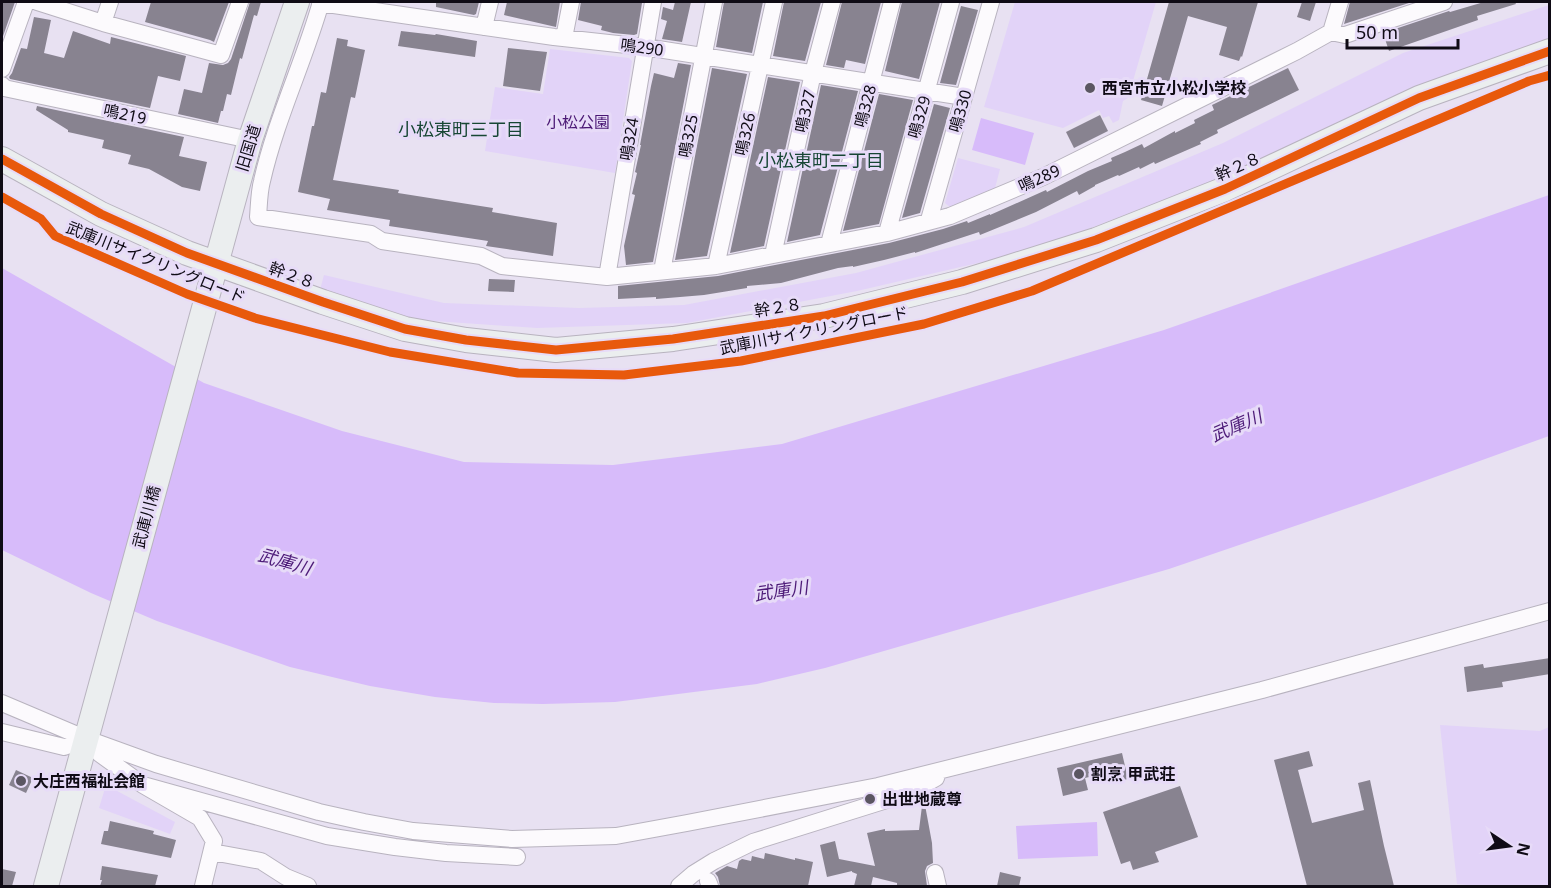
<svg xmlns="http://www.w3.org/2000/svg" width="1551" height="888" viewBox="0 0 1551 888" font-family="'Noto Sans','Noto Sans JP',sans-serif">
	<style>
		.green { fill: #e2d3f8 }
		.water { fill: #d7bbfa }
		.building { fill: #888390 }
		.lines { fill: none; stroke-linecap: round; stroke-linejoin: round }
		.street-casing { stroke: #b8b3bf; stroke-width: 18 }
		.secondary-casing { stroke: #b8b3bf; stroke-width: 26 }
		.street { stroke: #fcfafd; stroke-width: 16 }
		.secondary { stroke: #ebeeef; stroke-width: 24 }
		.cycleway-casing { stroke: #e7dbf8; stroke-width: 13 }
		.cycleway { stroke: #e8590c; stroke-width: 9 }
		.poi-dot { fill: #5b5662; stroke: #e7dbf8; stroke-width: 2 }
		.labels { text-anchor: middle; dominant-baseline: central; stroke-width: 6; stroke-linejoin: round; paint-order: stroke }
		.street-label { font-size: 16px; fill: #0f0b15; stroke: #e7dbf8 }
		.poi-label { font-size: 16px; font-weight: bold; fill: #0f0b15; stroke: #e7dbf8; text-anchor: start }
		.park-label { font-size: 16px; fill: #4a1774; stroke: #e7dbf8 }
		.neighbourhood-label { font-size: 18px; fill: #174634; stroke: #e7dbf8 }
		.water-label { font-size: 18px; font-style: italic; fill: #4e1c79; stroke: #e7dbf8 }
	</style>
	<rect width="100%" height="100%" fill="#e8e1f2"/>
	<path class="green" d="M1015 2H1156L1128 98 1123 101 1119 120 1113 123 1109 116 1103 118 1099 110 1063 128 984 107Z
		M1549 5V45L1230 174 1034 250 857 291 687 323 537 328 405 319 320 290 324 275 444 303 579 308 684 305 856 273 1024 227 1223 143 1403 53Z
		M550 49 629 58 632 61 615 173 485 151 495 87 543 94Z
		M958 158 1000 169 994 192 951 208 945 203Z
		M1440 725 1540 731 1549 727V886H1477L1457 884Z
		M106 785 175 822 170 834 99 808Z"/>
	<path class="water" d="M981 118 1034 133 1025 165 972 150Z
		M1549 195V436L1377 498 1169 569 981 623 825 668 757 684 615 702 543 704 494 703 435 697 370 686 290 667 157 621 91 593 2 550V268L204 383 342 431 464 462 613 465 782 444 1164 330Z
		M1097 822 1098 856 1018 859 1016 826Z"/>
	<path class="building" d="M2 2H15L2 39Z
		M151 2H229L214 42 210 40 145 22Z
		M250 2H261L257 16 254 15 242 59 240 58 231 95 227 94 223 111H221L218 123 178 114 184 89 202 93 209 63 223 65 228 63 231 59Z
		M436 2H479L476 14 474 15 436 7Z
		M507 2H560L556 27 504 15Z
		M581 2 642 3 637 34 634 35 613 33 601 30 602 26 578 20Z
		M675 2H691L682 42 662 39 667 21 661 19 663 7 673 10Z
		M724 2H763L752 53 716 47Z
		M784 2H821L805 61 773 56Z
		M842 2H881L865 64 846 60 844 68 826 65Z
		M902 2H940L919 79 885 71Z
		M1169 2H1258L1242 57 1241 56 1239 61 1219 55 1227 27 1188 16 1162 106 1141 100Z
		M1302 2H1316L1310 21 1297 17Z
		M1350 2H1412L1344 24Z
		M1484 2H1515L1516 4 1477 16 1478 20 1389 51 1383 33 1449 11 1450 12Z
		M961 6 978 10 956 85 940 83Z
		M34 17 51 20 44 53 64 58 73 31 110 44 111 37 186 56 180 81 158 76 150 108 10 79 9 77 12 73 21 48 27 49Z
		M401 31 435 35 436 34 477 41 475 57 398 46Z
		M337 38 348 40 347 46 365 50 355 98 351 97 333 180 399 190 398 193 493 208 492 212 557 223 553 256 486 246 488 241 389 226 390 220 327 210 330 199 298 192 312 126H314L321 92 326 93Z
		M508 48 547 52 540 91 503 86Z
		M678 63 691 65 653 262 626 265 624 246 635 195 632 194 637 173 635 172 641 145H640L651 86 654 73 674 78Z
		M712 68 747 74 707 256 675 260Z
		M1288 68 1299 90 1217 130 1218 133 1200 142 1201 144 1155 164 1154 162 1140 169 1139 167 1119 176 1118 175 1095 185V186L1079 195 1077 191 1036 212 980 235 979 232 915 253V252L884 260 853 267V266L838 268 781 283 747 286V288L704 295 656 299V297L618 299V286L718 276 889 243 943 229 967 221 968 223 990 214V215L1046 190 1047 192 1088 171 1112 161 1111 158 1125 152 1142 144 1144 148 1175 131V133L1195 123 1194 120 1214 110 1212 105Z
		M768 77 800 82 764 246 730 253Z
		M821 85 858 91 820 235 787 242Z
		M879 94 913 100 879 224 843 231Z
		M934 104 950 108 920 213 902 218Z
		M37 106 184 137 179 156 207 162 200 191 182 187 149 169 128 164 131 155 102 148 104 140 68 132V130L36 110Z
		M1100 115 1108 131 1074 148 1066 132Z
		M489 279 515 280 514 292 488 291Z
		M1550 658V674L1502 682 1503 687 1467 692 1464 667 1483 664 1484 668Z
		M1309 751 1313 766 1298 770 1312 823 1364 810 1358 783 1370 780 1384 846 1394 886H1307L1274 760Z
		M1122 753 1128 779 1117 781 1114 771 1085 778 1088 790 1063 796 1057 768Z
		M16 770 33 778 26 793 9 785Z
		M1180 786 1198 837 1155 852 1159 862 1133 870 1130 861 1121 864 1103 812Z
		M925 805 932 843 933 863 927 866 925 871 927 886H897V883L873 877 871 886H854L857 874 852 872V871L827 877 820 845 835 841 839 859 875 866 867 833 885 829V831L919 830 922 806Z
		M110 821 154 831 153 834 176 840 171 858 101 844 104 831H108Z
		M765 853 795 860V858L813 862 808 886H720L718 877 715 873 727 866 737 869 739 861 742 859 751 861 752 856 764 859Z
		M102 866 158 875 155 886H100L102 880H100Z
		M2 869 16 872 12 886H2Z
		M1000 872 1021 877 1019 886H997Z"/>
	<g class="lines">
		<g class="street-casing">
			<path id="street" d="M37 2 103 23 221 55 240 2
				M321 2C304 62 276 119 262 181 259 192 259 205 258 217L371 234 382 241 481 256 502 266 607 277 716 266 887 233 950 216 1043 177 1297 51 1331 32 1345 35 1444 2
				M320 3 554 37 645 47 964 97
				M103 23 110 2
				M484 27 490 2
				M1331 32 1340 2
				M564 38 571 2
				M2 69 26 2
				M2 85 4 88 250 140
				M929 220 991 2
				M887 233 951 2
				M829 244 892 2
				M773 255 813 73 832 2
				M716 266 774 2
				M662 271 714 2
				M607 277 653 2
				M2 703 87 739 156 764 319 812 364 822 413 831 512 839 616 836 687 823 878 786 1262 690 1550 611
				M2 732 64 747 87 739
				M89 742 100 754 143 785 200 818 214 841 203 886
				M143 785 327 836 395 847 446 853 517 857
				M212 852 261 861 286 877 308 886
				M935 873 938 886
				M708 881 710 886
				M679 886 693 874 714 861 753 842 909 793 936 778"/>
		</g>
		<g class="secondary-casing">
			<path id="secondary" d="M2 159 101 214 187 253 323 302 405 329 466 340 556 350 673 339 824 316 962 282 1096 240 1225 189 1419 98 1550 51
				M46 886 250 140 297 2"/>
		</g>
		<use href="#street" class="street"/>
		<use href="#secondary" class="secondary"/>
		<g class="cycleway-casing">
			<path id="cycleway" d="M2 159 101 214 187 253 323 302 405 329 466 340 556 350 673 339 824 316 962 282 1096 240 1225 189 1419 98 1550 51
				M2 197 41 219 55 236 187 294 255 318 390 352 518 373 624 375 741 361 924 324 1032 291 1529 81 1550 75"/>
		</g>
		<use href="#cycleway" class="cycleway"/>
	</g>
	<g class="poi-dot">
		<circle cx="1090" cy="88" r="6"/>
		<circle cx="1079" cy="774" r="6"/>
		<circle cx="21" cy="781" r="6"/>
		<circle cx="870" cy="799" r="6"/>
	</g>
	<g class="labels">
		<g class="street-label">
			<text transform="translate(642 47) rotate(8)">鳴290</text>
			<text transform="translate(865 106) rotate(-75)">鳴328</text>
			<text transform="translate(805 111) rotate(-78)">鳴327</text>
			<text transform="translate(960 111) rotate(-74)">鳴330</text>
			<text transform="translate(125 114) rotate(12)">鳴219</text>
			<text transform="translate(919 117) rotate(-74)">鳴329</text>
			<text transform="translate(745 134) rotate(-78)">鳴326</text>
			<text transform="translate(688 136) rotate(-79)">鳴325</text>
			<text transform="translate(629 139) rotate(-80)">鳴324</text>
			<text transform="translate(248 148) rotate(-73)">旧国道</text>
			<text transform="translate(1238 166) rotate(-24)">幹２８</text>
			<text transform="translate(1039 178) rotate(-24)">鳴289</text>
			<text transform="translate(156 262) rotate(22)">武庫川サイクリングロード</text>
			<text transform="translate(292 275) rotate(20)">幹２８</text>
			<text transform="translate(778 307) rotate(-9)">幹２８</text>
			<text transform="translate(814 330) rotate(-11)">武庫川サイクリングロード</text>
			<text transform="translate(146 517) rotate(-75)">武庫川橋</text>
		</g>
		<g class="poi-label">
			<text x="1102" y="88">西宮市立小松小学校</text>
			<text x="1091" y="774">割烹 甲武荘</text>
			<text x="33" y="781">大庄西福祉会館</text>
			<text x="882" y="799">出世地蔵尊</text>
		</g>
		<g class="park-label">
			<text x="578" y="122">小松公園</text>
		</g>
		<g class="neighbourhood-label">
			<text x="461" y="129">小松東町三丁目</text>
			<text x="821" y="160">小松東町二丁目</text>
		</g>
		<g class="water-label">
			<text transform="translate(1236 425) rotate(-23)">武庫川</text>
			<text transform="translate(285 561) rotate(16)">武庫川</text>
			<text transform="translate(781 590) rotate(-8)">武庫川</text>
		</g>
	</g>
	<rect width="1551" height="888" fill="none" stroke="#0f0b15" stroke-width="6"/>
	<g transform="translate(1509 846) rotate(103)" stroke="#e7dbf8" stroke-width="4.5" paint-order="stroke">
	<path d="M0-4.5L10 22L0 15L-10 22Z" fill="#0f0b15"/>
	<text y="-9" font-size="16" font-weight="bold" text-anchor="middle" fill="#0f0b15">N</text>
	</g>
	<path d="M1347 39v9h111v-9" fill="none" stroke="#0f0b15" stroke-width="3"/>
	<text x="1356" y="39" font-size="18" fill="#0f0b15" stroke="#e7dbf8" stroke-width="4.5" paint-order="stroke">50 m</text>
</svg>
